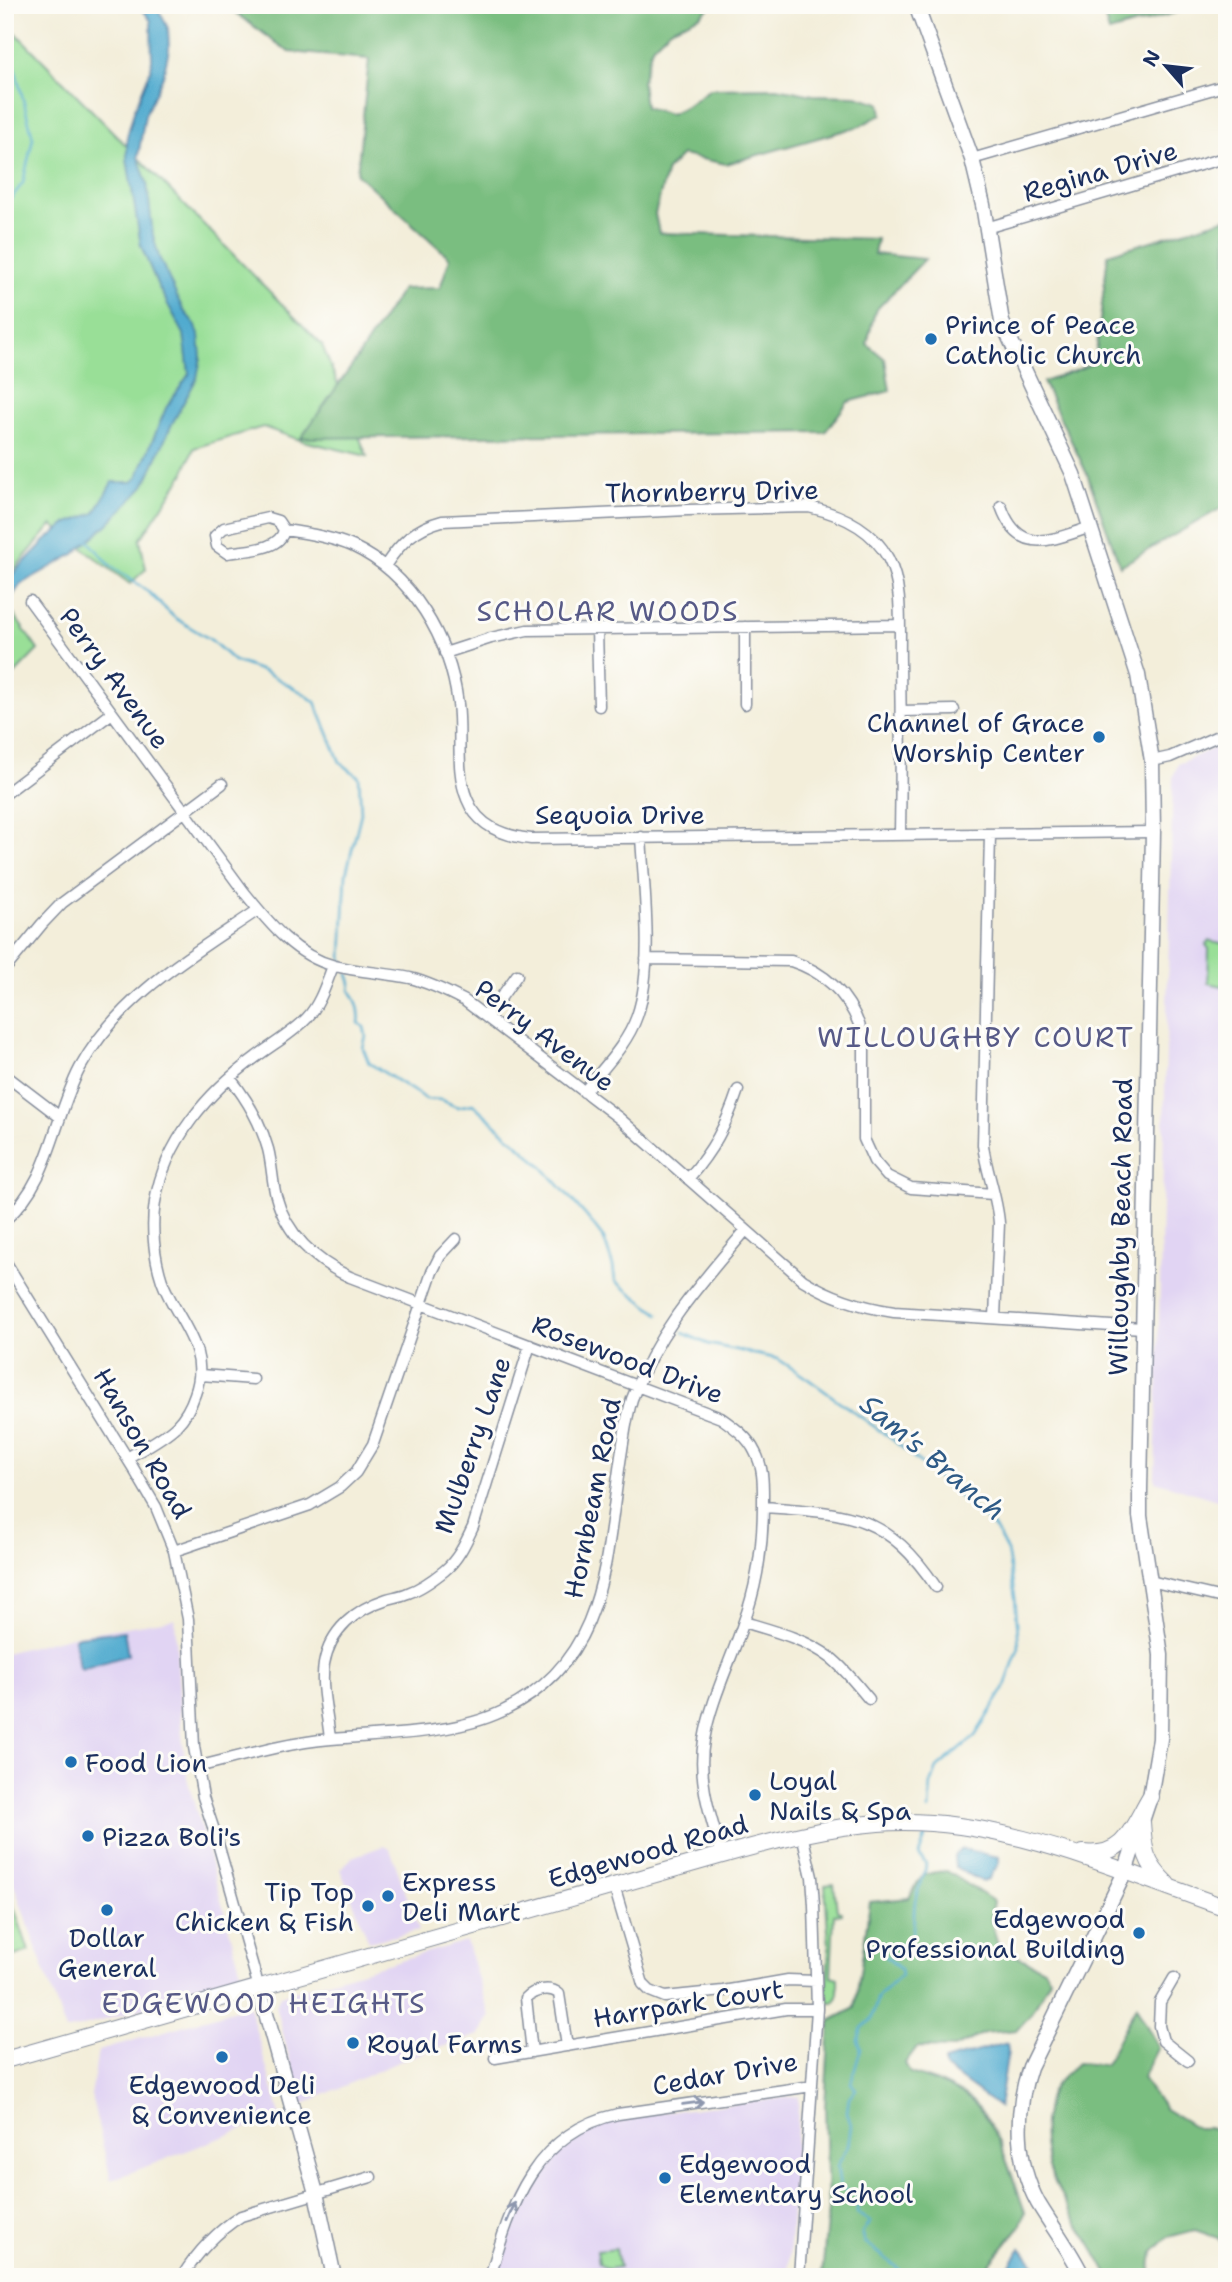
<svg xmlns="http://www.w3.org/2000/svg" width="1232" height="2282" viewBox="0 0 1232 2282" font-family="'Shantell Sans',sans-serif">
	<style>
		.built { fill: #e1d4f3 }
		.green { fill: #99df97; stroke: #5a877a; stroke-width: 2 }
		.forest { fill: #7abe80; stroke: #4a766f; stroke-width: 2 }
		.water { fill: #51abcf; stroke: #366d96; stroke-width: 2 }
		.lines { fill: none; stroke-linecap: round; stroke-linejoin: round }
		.stream { stroke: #51abcf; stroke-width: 2.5 }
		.minor-casing { stroke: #878e9c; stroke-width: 13 }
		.tertiary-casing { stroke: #878e9c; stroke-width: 17 }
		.secondary-casing { stroke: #878e9c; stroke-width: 18 }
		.minor { stroke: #fff; stroke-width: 10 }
		.tertiary { stroke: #fff; stroke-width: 14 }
		.secondary { stroke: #fff; stroke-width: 16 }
		.oneway { stroke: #8d97ae }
		.poi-dot { fill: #1f6fb2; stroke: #fdfcf7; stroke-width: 2.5 }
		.labels { text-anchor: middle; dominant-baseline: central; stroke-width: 6; stroke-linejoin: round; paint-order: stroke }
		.street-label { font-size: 26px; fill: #1b2f5e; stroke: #fdfcf7 }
		.poi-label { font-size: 26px; fill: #1b2f5e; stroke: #fdfcf7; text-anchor: start }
		.neighbourhood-label { font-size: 28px; letter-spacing: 2px; fill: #575a87; stroke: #fdfcf7 }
		.water-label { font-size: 28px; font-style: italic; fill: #2e5a86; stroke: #fdfcf7 }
	</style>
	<rect width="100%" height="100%" fill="#fdfcf7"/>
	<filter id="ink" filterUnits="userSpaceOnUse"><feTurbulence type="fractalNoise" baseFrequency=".0143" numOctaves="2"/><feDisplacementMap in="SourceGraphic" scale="14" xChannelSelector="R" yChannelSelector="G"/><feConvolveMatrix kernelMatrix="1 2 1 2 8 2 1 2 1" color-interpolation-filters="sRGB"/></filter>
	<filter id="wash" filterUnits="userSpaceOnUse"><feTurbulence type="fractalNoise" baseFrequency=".00686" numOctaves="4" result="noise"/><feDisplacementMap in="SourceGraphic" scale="28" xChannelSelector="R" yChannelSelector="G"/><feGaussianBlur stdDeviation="1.57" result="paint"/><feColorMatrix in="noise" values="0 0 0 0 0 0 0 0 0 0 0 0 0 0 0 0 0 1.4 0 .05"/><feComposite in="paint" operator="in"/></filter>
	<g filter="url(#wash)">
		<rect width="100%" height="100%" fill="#f3eeda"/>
		<path class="built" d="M1227 742V1503L1155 1481 1173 777 1178 764Z
			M175 1619 181 1726 187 1778 243 1979 66 2031 5 1860V1653L76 1635Z
			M383 1846 390 1849 419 1930 369 1942 340 1869 353 1857Z
			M466 1941 490 2017 479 2035 407 2058 301 2105 276 2005 280 1995Z
			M249 2006 280 2115 111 2180 91 2095 98 2051Z
			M799 2096 788 2277H496L509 2231 524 2193 547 2162 575 2135 614 2118Z"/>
		<path class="green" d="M5 22 322 345 367 456 303 441 263 427 194 448 183 475 140 540 146 569 130 584 52 525 5 580Z
			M5 602 38 650 5 684Z
			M1210 940 1215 943H1227V987L1208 983 1209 949 1206 945Z
			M5 1881 29 1951 5 1959Z
			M834 1884 837 1911 842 1912V1914L834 1915 831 1976 838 1978V1997L834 2002H829L826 1991 829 1947 825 1885Z
			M616 2249 619 2267 607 2269 599 2263 597 2251Z"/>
		<path class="forest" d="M225 5H712L700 16 670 29 652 47 642 82 645 107 670 114 685 107 710 89 777 88 813 95 856 96 880 103 882 114 860 126 726 164 682 155 667 170 655 214 659 233 877 239 874 254 925 259 875 311 867 344 885 359 890 391 848 402 825 432 301 438 358 357 402 289 440 288 450 258 357 174 369 59 289 52Z
			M1101 5H1202L1109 32Z
			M1227 218V509L1225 506 1120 566 1087 474 1043 382 1077 370 1095 362 1108 254Z
			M947 1871 993 1901 991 1921 999 1948 1044 1969 1050 1979 1032 2013 1017 2030 984 2033 954 2048 917 2047 905 2063 910 2073C931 2079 958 2088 974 2103 997 2125 1014 2182 1025 2212L1021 2225 979 2277H822L828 2209 825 2106 830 2021 855 2008 870 1902 909 1898C922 1875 920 1873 947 1871Z
			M1136 2006 1158 2047 1142 2078 1164 2108 1197 2128H1227V2250L1218 2238 1195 2230 1168 2237 1153 2252 1150 2277H1109C1084 2224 1031 2174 1046 2111 1047 2105 1048 2096 1051 2091 1057 2080 1069 2071 1077 2063L1105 2065Z"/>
		<path class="water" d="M136 5H156L168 28 169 49 163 76 145 115 138 157 147 183 153 235 159 257 183 310 195 324 199 335 201 357 197 378 172 424 144 486 109 523 74 554 21 584 5 607V582L45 541 66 524 95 513 112 482H132L137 478 166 408 189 374 184 334 158 286 141 246 127 159V137L134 111 151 69 152 59 151 21 143 10Z
			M124 1631 128 1655 82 1669 79 1667 74 1639 78 1636Z
			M962 1849 999 1857V1863L988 1880 983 1882 955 1867 954 1856Z
			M1007 2043 1008 2052 999 2107 944 2067V2061Z
			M1021 2248 1045 2277H1002Z"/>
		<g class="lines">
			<path class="stream" d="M5 43 13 60 33 138 23 183 5 206
				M88 540 110 565 146 590 175 618 211 640 234 661 265 672 303 693 315 702 340 762 359 777 361 813 346 874 342 957 344 964
				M348 974 351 983 350 990C357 1000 361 1011 359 1023L364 1027 366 1036 363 1048 369 1063 426 1099 442 1100 457 1107 473 1104 542 1166 587 1217 604 1239 613 1266 615 1281 659 1314
				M683 1333 708 1344 778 1359 808 1379 893 1440 923 1465 994 1527 1007 1551 1015 1597 1019 1647 1004 1689 975 1736 937 1768 931 1784 929 1810
				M899 2277V2269L865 2242 862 2232 870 2222 857 2213 858 2196 840 2187 837 2166 848 2146 851 2125 847 2112 849 2098 856 2089 851 2083 861 2048 858 2040 862 2028 871 2020 878 1997 901 1975 900 1969 883 1954 886 1946C893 1946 902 1948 907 1942 917 1931 912 1910 916 1897 919 1885 925 1878 926 1864L919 1855 927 1833"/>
		</g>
	</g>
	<g filter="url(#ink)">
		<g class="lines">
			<g class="minor-casing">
				<path id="minor" d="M972 159 1227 85
					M986 228 1227 157
					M1001 506C1019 557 1051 540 1091 527
					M268 518 278 521 284 530C280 551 244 550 227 553L217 546 215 536 224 528Z
					M284 530C307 533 331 537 352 546 412 574 450 639 458 704 462 735 455 770 467 799 478 827 504 836 531 839L1153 832
					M385 566C400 543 415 528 442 521L688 510 809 507C840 514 872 528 888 558 904 588 899 629 900 663 901 720 901 777 900 834
					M30 601 244 892C269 923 295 956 335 966 360 972 386 973 410 978 430 983 448 992 465 1001L619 1118 803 1280C832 1298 861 1307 894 1312L1142 1328
					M597 629 599 706
					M445 653 491 638 527 630 899 625
					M745 704V627
					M901 711 954 710
					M1152 761 1170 757 1227 732
					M5 794 112 713
					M990 834 983 1145C986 1171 997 1196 999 1223L995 1318
					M646 959 791 961C831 974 854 1001 864 1040V1139L874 1161 887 1176 911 1188 993 1194
					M5 969 42 924 62 903 222 784
					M487 1017 517 975
					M5 1075 60 1117
					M230 1078C246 1098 261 1124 268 1149 272 1164 272 1181 276 1196 286 1234 315 1261 350 1277L721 1418C735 1428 748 1437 755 1452 764 1468 763 1486 763 1504 763 1544 757 1587 743 1624 730 1663 711 1700 704 1740 697 1780 711 1818 722 1855
					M584 1092C603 1068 627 1045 637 1016 654 968 644 889 641 837
					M688 1179C713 1150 726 1126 738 1090
					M5 1220C51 1181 53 1119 80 1068 119 996 192 955 258 910
					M5 1261 132 1466 156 1507 174 1551 188 1619 194 1747 203 1797 215 1833 259 1988
					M201 1375 253 1379
					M127 1458C144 1448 162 1439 176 1426 185 1417 191 1406 195 1394 212 1349 176 1320 162 1281 154 1257 151 1227 155 1202 165 1141 208 1092 256 1057 273 1044 293 1033 307 1018 320 1004 326 984 333 966
					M763 1507C846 1513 886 1512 936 1587
					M174 1551 310 1505 340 1487 356 1472 373 1444 432 1272 440 1256 456 1239
					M1150 1581 1227 1599
					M744 1622C774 1631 806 1639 831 1658 845 1669 857 1685 869 1699
					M330 1739C328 1716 320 1687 324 1664 330 1630 356 1609 387 1599 394 1597 401 1596 408 1593 420 1589 434 1579 444 1571 458 1560 466 1542 473 1527L530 1345
					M197 1767C242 1756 285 1743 331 1739 386 1734 453 1735 503 1711 609 1660 605 1557 621 1456 624 1438 626 1418 632 1399 657 1331 700 1284 746 1230
					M614 1886 643 1984 650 1991 665 1997 723 1991 788 1980 816 1981
					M1174 1978 1160 2002 1159 2026 1163 2041 1188 2061
					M532 2052 526 1998C534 1990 550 1986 559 1994L567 2046
					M495 2058 786 2009H817
					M182 2277C198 2251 216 2232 241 2216L371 2177
					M490 2277C511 2204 535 2132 618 2114L812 2086
					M799 2277 817 2009 814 1905 812 1877 802 1834"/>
			</g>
			<g class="tertiary-casing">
				<path id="tertiary" d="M916 5 972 159 983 205 1002 322 1073 474 1138 675 1152 761 1153 832 1140 1490V1516L1161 1655 1160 1739 1150 1797 1125 1872 1030 2067C1015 2111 1015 2161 1038 2203 1053 2228 1071 2251 1083 2277
					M259 1988 316 2193 334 2277"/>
			</g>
			<g class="secondary-casing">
				<path id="secondary" d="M1142 1822C1144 1851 1145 1863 1167 1884
					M1083 1853C1125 1858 1132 1827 1150 1797
					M5 2060 722 1855C774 1841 824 1827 878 1823 997 1814 1116 1870 1227 1908"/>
			</g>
			<use href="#minor" class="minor"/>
			<use href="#tertiary" class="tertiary"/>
			<use href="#secondary" class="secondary"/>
		</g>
		<defs><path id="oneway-shaft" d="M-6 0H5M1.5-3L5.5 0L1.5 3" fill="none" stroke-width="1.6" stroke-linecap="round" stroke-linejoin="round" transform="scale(1.75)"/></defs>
		<g class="oneway">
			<use href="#oneway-shaft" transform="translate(693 2103) rotate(-8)"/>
			<use href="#oneway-shaft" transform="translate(511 2212) rotate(-67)"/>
		</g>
	</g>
	<g class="poi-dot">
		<circle cx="931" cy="339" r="7"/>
		<circle cx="1099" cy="737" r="7"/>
		<circle cx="71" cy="1762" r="7"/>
		<circle cx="755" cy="1795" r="7"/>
		<circle cx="88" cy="1836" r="7"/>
		<circle cx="388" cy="1896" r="7"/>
		<circle cx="368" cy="1906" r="7"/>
		<circle cx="107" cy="1910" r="7"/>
		<circle cx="1139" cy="1933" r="7"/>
		<circle cx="353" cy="2043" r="7"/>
		<circle cx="222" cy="2057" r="7"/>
		<circle cx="665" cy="2178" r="7"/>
	</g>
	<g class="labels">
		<g class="street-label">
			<text transform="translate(1100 171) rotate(-16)">Regina Drive</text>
			<text transform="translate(712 491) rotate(-1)">Thornberry Drive</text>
			<text transform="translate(115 678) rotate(54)">Perry Avenue</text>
			<text x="620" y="814">Sequoia Drive</text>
			<text transform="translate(545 1035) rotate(37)">Perry Avenue</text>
			<text transform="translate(1120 1227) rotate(-89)">Willoughby Beach Road</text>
			<text transform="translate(628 1359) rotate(21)">Rosewood Drive</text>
			<text transform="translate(143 1443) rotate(60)">Hanson Road</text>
			<text transform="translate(472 1445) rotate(-71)">Mulberry Lane</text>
			<text transform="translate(592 1498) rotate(-79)">Hornbeam Road</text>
			<text transform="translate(648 1851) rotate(-16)">Edgewood Road</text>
			<text transform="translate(688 2003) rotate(-9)">Harrpark Court</text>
			<text transform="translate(725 2073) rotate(-10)">Cedar Drive</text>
		</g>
		<g class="poi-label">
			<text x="945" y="324">Prince of Peace<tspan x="945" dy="30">Catholic Church</tspan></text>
			<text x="1085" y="722" text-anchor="end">Channel of Grace<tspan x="1085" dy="30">Worship Center</tspan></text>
			<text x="85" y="1762">Food Lion</text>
			<text x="769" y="1780">Loyal<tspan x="769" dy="30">Nails &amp; Spa</tspan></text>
			<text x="102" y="1836">Pizza Boli's</text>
			<text x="402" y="1881">Express<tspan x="402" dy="30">Deli Mart</tspan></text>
			<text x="354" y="1891" text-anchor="end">Tip Top<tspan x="354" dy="30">Chicken &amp; Fish</tspan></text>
			<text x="1125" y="1918" text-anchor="end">Edgewood<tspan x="1125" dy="30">Professional Building</tspan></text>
			<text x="107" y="1937" text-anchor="middle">Dollar<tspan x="107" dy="30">General</tspan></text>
			<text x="367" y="2043">Royal Farms</text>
			<text x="222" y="2084" text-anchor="middle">Edgewood Deli<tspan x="222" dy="30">&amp; Convenience</tspan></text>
			<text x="679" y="2163">Edgewood<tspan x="679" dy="30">Elementary School</tspan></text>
		</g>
		<g class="neighbourhood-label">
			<text x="608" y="611">SCHOLAR WOODS</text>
			<text x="976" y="1037">WILLOUGHBY COURT</text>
			<text x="264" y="2003">EDGEWOOD HEIGHTS</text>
		</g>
		<g class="water-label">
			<text transform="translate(933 1457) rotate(40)">Sam's Branch</text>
		</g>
	</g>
	<rect width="1232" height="2282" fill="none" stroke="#fdfcf7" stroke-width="28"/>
	<g transform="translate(1166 66) rotate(298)" stroke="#fdfcf7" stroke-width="5" paint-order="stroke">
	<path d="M0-5L12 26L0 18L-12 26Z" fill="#1b2f5e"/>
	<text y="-10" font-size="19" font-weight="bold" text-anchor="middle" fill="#1b2f5e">N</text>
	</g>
</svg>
